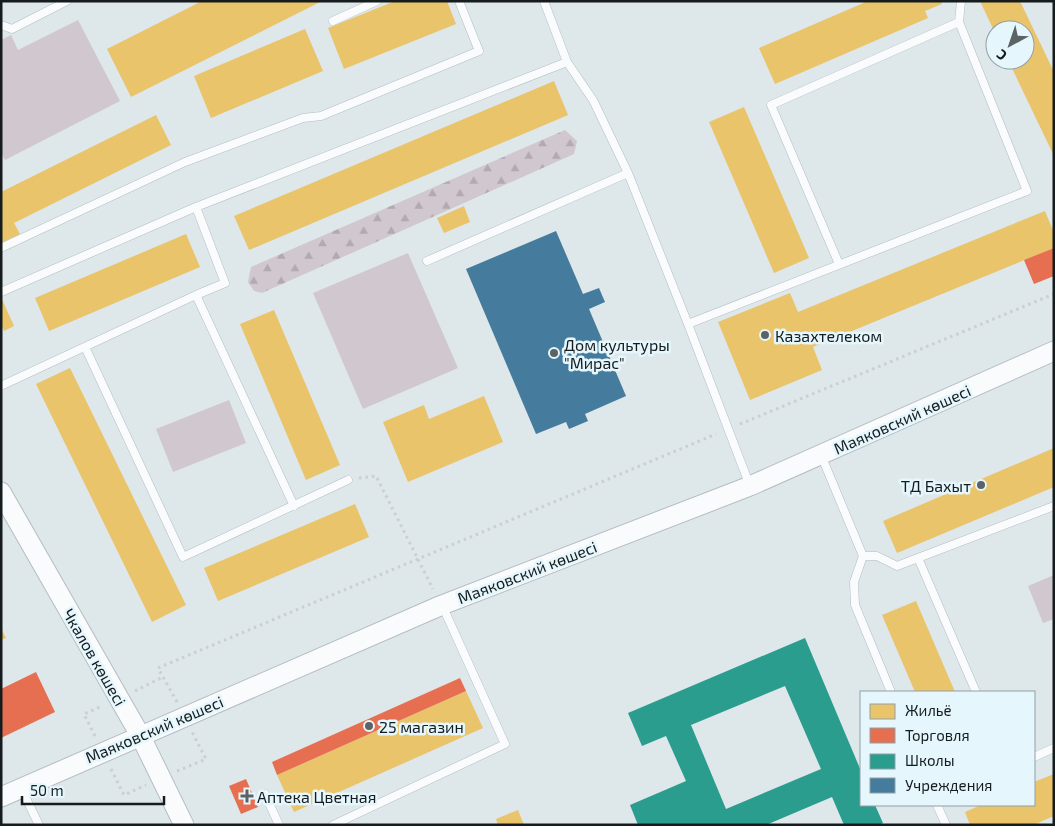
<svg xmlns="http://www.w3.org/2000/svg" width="1055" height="826" viewBox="0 0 1055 826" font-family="'Exo 2',sans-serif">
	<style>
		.grass { fill: #d1c7cf }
		.forest { fill: url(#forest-firs) }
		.homes { fill: #e9c46a }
		.shops { fill: #e76f51 }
		.schools { fill: #2a9d8f; fill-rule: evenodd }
		.public { fill: #457b9d }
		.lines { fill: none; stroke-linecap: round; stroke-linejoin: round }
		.service-casing { stroke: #b5bdc0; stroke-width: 9 }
		.tertiary-casing { stroke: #b5bdc0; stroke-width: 21 }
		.path { stroke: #ccced0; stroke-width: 3; stroke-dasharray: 2.5 4; stroke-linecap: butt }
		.service { stroke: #fafbfc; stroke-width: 8 }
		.tertiary { stroke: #fafbfc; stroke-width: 19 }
		.poi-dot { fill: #5c6365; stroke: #e5f7fd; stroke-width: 2 }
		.labels { text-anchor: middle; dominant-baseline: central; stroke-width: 5; stroke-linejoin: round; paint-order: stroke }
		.poi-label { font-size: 16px; fill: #161c1e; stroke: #e5f7fd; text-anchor: start }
		.street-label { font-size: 16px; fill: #161c1e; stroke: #e5f7fd }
	</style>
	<defs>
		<pattern id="forest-firs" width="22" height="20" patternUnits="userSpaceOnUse" patternTransform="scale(1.25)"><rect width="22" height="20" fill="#d1c7cf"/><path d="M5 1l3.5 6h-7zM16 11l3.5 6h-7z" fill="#b3aab1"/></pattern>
	</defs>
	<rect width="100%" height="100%" fill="#dee7ea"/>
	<path class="grass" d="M78 20 120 101 5 160 1 153V40L11 35 18 50Z
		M408 253 458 368 363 409 313 293Z
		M229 400 246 443 173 472 156 429Z
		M1054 575V619L1043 623 1028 586Z"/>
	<path class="forest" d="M565 130 577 141 574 154 262 293 254 291 248 282 251 267Z"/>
	<path class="homes" d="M202 1H322L131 97 107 49Z
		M395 1H447L456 24 344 69 328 28Z
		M868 1H941L942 4 925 11 928 18 775 84 759 48Z
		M980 1H1020L1054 72V156L1008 60H1025V30H995V33Z
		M305 29 323 71 211 118 194 76Z
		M554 81 568 115 249 250 234 216Z
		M744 107 809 258 774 273 709 122Z
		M156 115 171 145 14 223 20 234 1 243V192Z
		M464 206 470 222 444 233 437 218Z
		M1045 211 1054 233V248L813 347 822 370 750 400 718 322 790 293 798 312Z
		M186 234 200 267 49 331 35 298Z
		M1 297 14 326 4 331 1 324Z
		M274 310 340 465 306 480 240 324Z
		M70 368 186 605 152 622 36 384Z
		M484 396 503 442 408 482 383 422 424 405 429 419Z
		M1054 448V487L897 553 883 521Z
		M355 504 369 537 218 601 204 568Z
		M916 601 955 692H915L882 615Z
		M1 628 6 638 1 640Z
		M466 691 483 728 294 812 277 775Z
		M1054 774V816L1033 825H970L965 812 981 805H1034V782Z
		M518 810 524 825H498L496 819Z"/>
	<path class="shops" d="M1054 248V276L1034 284 1024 260Z
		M36 672 55 712 1 738V689Z
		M460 678 466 691 277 775 272 762Z
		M246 779 258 807 241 814 229 786Z"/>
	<path class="schools" d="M805 638 861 771V805H875L883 823 879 825H844L832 797 766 825H638L630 805 686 781 666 736 642 746 628 713ZM785 686 821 769 726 809 691 725Z"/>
	<path class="public" d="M556 231 583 294 599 288 605 302 589 309 626 396 585 414 588 421 569 429 566 422 536 434 466 269Z"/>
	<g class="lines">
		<g class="service-casing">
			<path id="service" d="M544 1 567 62 593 100 628 173 688 324 750 486
				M333 21 377 1
				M1 25 12 29 67 1
				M1 248 185 162 303 118 321 116 479 51 459 1
				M427 261 628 173
				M839 264 771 105 959 22
				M1 292 196 207
				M196 295 294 506
				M688 324 1027 191 959 22 961 1
				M85 347 183 557 348 480
				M1 386 196 295 225 283 196 207 567 62
				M821 455 863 556 854 582 855 605 891 692
				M863 556H877L897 566 1054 506
				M918 558 976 692
				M1034 757 1054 748
				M21 788 39 825
				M265 794 279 825
				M937 805 946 825
				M333 825 505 744 442 605"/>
		</g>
		<g class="tertiary-casing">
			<path id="tertiary" d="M1 492 140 735 184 825
				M1 797 442 605 750 486 1054 351"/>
		</g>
		<path class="path" d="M740 424 1054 294
			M359 478 376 476 433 589
			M135 691 163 677
			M177 702 158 668 716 434
			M95 736 84 714 102 706
			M111 769 124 795 146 785
			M177 771 206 759 192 732"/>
		<use href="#service" class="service"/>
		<use href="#tertiary" class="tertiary"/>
	</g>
	<g class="poi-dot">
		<circle cx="765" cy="335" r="5"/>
		<circle cx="554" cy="353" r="5"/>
		<circle cx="981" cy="485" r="5"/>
		<circle cx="369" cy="726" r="5"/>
		<path d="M244.5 788.5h5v5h5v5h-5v5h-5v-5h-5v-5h5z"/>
	</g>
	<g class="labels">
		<g class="poi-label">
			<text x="775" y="335">Казахтелеком</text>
			<text x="564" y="344">Дом культуры<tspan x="564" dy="18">"Мирас"</tspan></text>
			<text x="971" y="485" text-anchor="end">ТД Бахыт</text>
			<text x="379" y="726">25 магазин</text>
			<text x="257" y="796">Аптека Цветная</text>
		</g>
		<g class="street-label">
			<text transform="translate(902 419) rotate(-24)">Маяковский көшесі</text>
			<text transform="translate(527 572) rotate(-21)">Маяковский көшесі</text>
			<text transform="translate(95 657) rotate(60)">Чкалов көшесі</text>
			<text transform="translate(154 729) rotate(-23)">Маяковский көшесі</text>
		</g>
	</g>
	<rect width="1055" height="826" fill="none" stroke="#161c1e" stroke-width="5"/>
	<rect x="860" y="691" width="175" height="115" fill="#e5f7fd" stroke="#929fa4"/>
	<rect x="870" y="704" width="25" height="15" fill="#e9c46a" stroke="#929fa4"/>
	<text x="905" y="716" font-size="15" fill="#161c1e">Жильё</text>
	<rect x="870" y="728" width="25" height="15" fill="#e76f51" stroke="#929fa4"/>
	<text x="905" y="741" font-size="15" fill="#161c1e">Торговля</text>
	<rect x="870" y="754" width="25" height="15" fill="#2a9d8f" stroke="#929fa4"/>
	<text x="905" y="766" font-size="15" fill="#161c1e">Школы</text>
	<rect x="870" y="778" width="25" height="15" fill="#457b9d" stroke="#929fa4"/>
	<text x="905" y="791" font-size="15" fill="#161c1e">Учреждения</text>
	<g transform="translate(1010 45) rotate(220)"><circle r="24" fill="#e5f7fd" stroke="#929fa4"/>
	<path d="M0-4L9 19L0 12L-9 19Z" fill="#5c6365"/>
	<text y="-8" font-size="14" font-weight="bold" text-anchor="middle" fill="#161c1e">С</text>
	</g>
	<path d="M22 796v8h142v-8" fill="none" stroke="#161c1e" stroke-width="2.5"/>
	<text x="30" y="796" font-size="15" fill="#161c1e" stroke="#e5f7fd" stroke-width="4" paint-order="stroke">50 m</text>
</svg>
